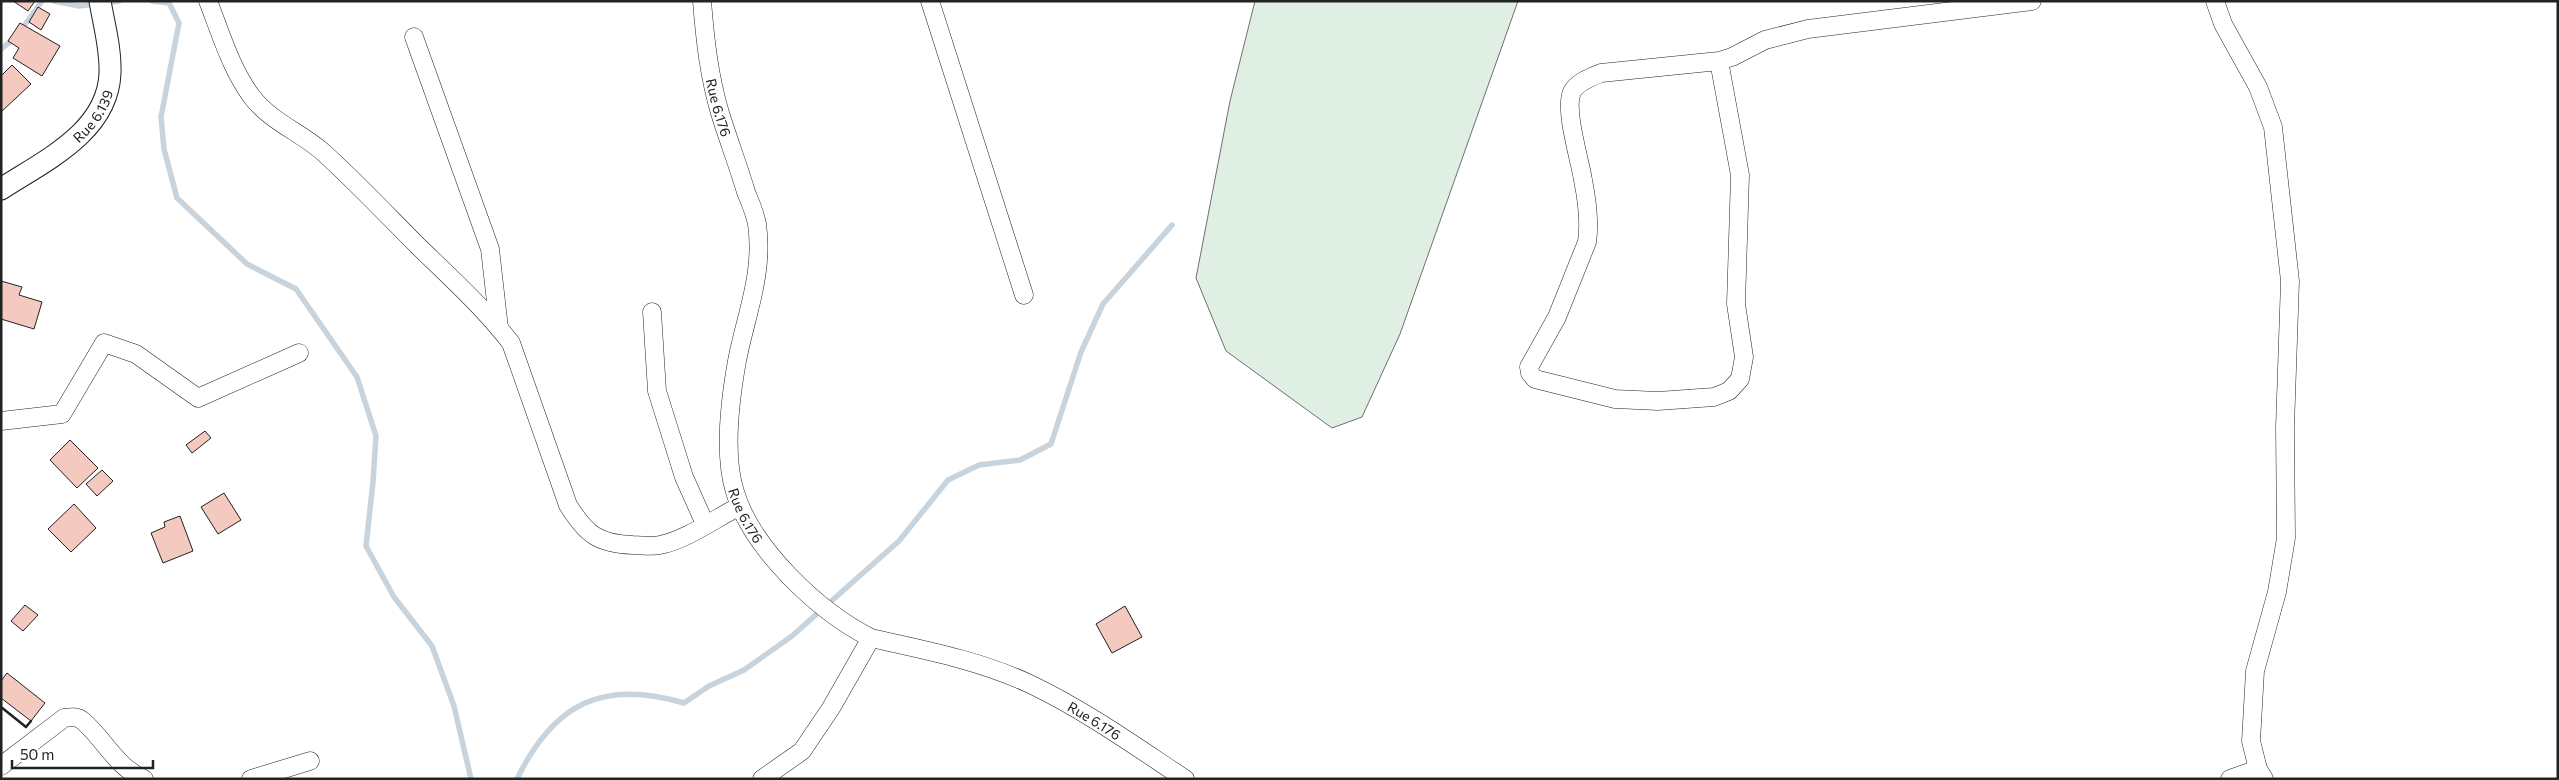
<svg xmlns="http://www.w3.org/2000/svg" width="2559" height="780" viewBox="0 0 2559 780" font-family="Commissioner,sans-serif">
	<style>
		.green { fill: #e0efe3; stroke: #6f6f6f }
		.lines { fill: none; stroke-linecap: round; stroke-linejoin: round }
		.stream { stroke: #c7d3dd; stroke-width: 5.5 }
		.building { fill: #f3c9c0; stroke: #222 }
		.minor-casing { stroke: #222; stroke-width: 19 }
		.tertiary-casing { stroke: #222; stroke-width: 23 }
		.minor { stroke: #fff; stroke-width: 18 }
		.tertiary { stroke: #fff; stroke-width: 21 }
		.wall { stroke: #222; stroke-width: 2.5 }
		.labels { text-anchor: middle; dominant-baseline: central; stroke-width: 4; stroke-linejoin: round; paint-order: stroke }
		.street-label { font-size: 14px; fill: #222; stroke: #fff }
	</style>
	<rect width="100%" height="100%" fill="#fff"/>
	<path class="green" d="M1255 1H1518L1400 334 1362 417 1332 428 1226 351 1196 278 1230 101Z"/>
	<g class="lines">
		<path class="stream" d="M54 1 79 6 96 4
			M152 1 169 3 179 23 161 117 164 149 177 198 247 264 296 289 357 377 376 436 373 482 366 546 394 597 432 646 454 706 471 779
			M105 3 119 1
			M21 30 42 1
			M1 49 15 38
			M517 779C554 703 603 679 684 703L709 686 744 670 792 636 899 541 948 480 979 465 1020 460 1051 444 1081 352 1103 304 1172 225"/>
	</g>
	<path class="building" d="M13 1H35L28 11Z
		M38 7 50 14 41 30 29 22Z
		M20 23 60 46 42 76 13 58 19 48 8 41Z
		M12 65 31 84 1 112V76Z
		M1 281 22 287 19 295 42 302 34 329 1 319Z
		M205 431 211 438 192 453 186 445Z
		M70 440 98 468 77 488 50 460Z
		M102 470 113 481 97 496 86 484Z
		M224 493 241 520 218 534 201 507Z
		M74 504 96 528 71 552 48 529Z
		M180 516 193 551 163 563 151 533 165 527 164 522Z
		M25 605 38 615 23 631 11 621Z
		M1125 606 1142 637 1112 653 1096 624Z
		M7 673 45 703 31 721 1 698V681Z"/>
	<g class="lines">
		<g class="minor-casing">
			<g id="minor">
				<path d="M208 1C221 34 231 69 252 97 271 122 302 133 324 153 357 183 388 216 419 247 451 278 484 308 511 343L568 505C586 534 598 544 633 545 641 545 652 547 660 545 686 540 716 518 740 506"/>
				<path id="s1" d="M702 1C705 39 709 76 720 113 728 139 738 165 746 192 750 202 755 213 757 224 764 274 746 314 737 361 730 400 723 454 735 492 752 549 819 612 871 638 925 650 982 661 1032 685 1086 711 1135 746 1185 779"/>
				<path d="M930 1 1024 295"/>
				<path d="M2215 1 2223 24 2258 87 2273 127 2290 281 2285 427 2286 538 2277 592 2255 671 2251 741 2258 769 2264 779"/>
				<path d="M414 37 490 249 499 328"/>
				<path d="M1719 61 1740 175 1736 304 1744 357 1740 379 1729 391 1714 397 1658 401 1615 399 1535 379 1530 373 1529 367 1557 317 1587 242C1590 222 1587 200 1583 180 1580 160 1564 110 1572 92 1577 82 1591 77 1601 73L1719 61 1732 57 1765 40 1808 29 2032 1"/>
				<path d="M652 312 657 391 684 477 705 524"/>
				<path d="M1 421 62 414 104 343 136 354 198 398 299 353"/>
				<path d="M1 766 64 718C71 717 77 716 83 721 105 740 116 767 144 779"/>
				<path d="M251 779 310 761"/>
				<path d="M762 779 802 751 831 708 871 638"/>
				<path d="M2230 779 2258 769"/>
			</g>
		</g>
		<g class="tertiary-casing">
			<g id="tertiary">
				<path id="s2" d="M1 189C44 161 108 132 110 73 111 49 104 25 100 1"/>
			</g>
		</g>
		<use href="#minor" class="minor"/>
		<use href="#tertiary" class="tertiary"/>
		<path class="wall" d="M1 707 26 727 31 721"/>
	</g>
	<g class="labels">
		<g class="street-label">
			<text stroke="none"><textPath href="#s1" startOffset="108">Rue 6.176</textPath></text>
			<text stroke="none"><textPath href="#s2" startOffset="119">Rue 6.139</textPath></text>
			<text stroke="none"><textPath href="#s1" startOffset="528">Rue 6.176</textPath></text>
			<text stroke="none"><textPath href="#s1" startOffset="946">Rue 6.176</textPath></text>
		</g>
	</g>
	<rect width="2559" height="780" fill="none" stroke="#222222" stroke-width="5"/>
	<path d="M12 760v8h141v-8" fill="none" stroke="#222222" stroke-width="2.5"/>
	<text x="20" y="760" font-size="15" fill="#222222" stroke="#ffffff" stroke-width="4" paint-order="stroke">50 m</text>
</svg>
